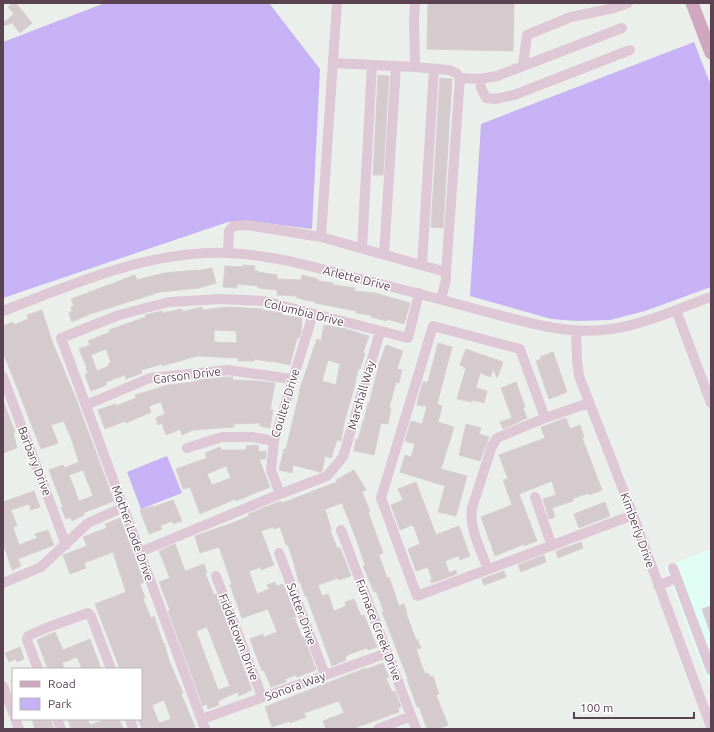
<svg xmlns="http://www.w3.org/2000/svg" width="714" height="732" viewBox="0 0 714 732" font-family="Ubuntu,sans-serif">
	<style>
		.commercial { fill: #e0fef3 }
		.green { fill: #c6b2f4 }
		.building { fill: #d5cbce; stroke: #d8cfd2; fill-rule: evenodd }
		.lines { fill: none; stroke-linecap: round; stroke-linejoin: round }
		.minor { stroke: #dec8d5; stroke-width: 10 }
		.major { stroke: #cfa7bf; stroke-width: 13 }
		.labels { text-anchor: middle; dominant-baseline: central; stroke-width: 3; stroke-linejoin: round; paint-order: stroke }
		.street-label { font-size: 12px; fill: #5b4251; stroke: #fff }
	</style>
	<rect width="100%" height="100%" fill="#ebefeb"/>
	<path class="commercial" d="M711 549V691L665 567Z"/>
	<path class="green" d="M105 3H269L320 69 312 229 249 221 228 222 3 298V42Z
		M694 42 711 86V287L645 311 610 320 578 321 551 319 470 296 481 124Z
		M167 456 182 493 141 509 127 472Z"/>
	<path class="building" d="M13 3H16L32 23 20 33 12 23 3 26V23L14 14 8 7Z
		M428 3H514L513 51 427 49Z
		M378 75 389 76 383 175H373Z
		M440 78 452 79 443 228 431 227Z
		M243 265 255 266 254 271H258V272L277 275V279L301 280 302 275 318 279V281L333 283V285L355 288 354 291 375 293 410 303 404 324 387 319V321L371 317V315L356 313V311L315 303V302L297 298V296L277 295V290L258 288V286L237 284V288L223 287 225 266 243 267Z
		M212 268 216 283 199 288 160 292 90 314 72 322 69 313 72 311 71 307 74 306 71 299 135 275 137 280 164 273 197 270V271Z
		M202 307 203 310 227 307 263 309 262 310 282 313V315L302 318 301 332 299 338H297L290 365 272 361V362L254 359V361H238V358L197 356 162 366V364L141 370 142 373 126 379 125 375 106 382V385L91 391 85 375 88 373 86 369 87 368 79 349 90 345 88 341 110 332 109 330 146 317 145 315 162 311 163 313 182 309V312ZM214 330 236 331 237 343 214 342ZM106 349 111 362 108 364 109 366 97 371 91 355Z
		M42 310 52 341 76 399 114 501 83 513 84 515 72 521 70 517 66 519 61 508 63 507 49 470 63 465 64 468 79 462 71 438 64 421 51 425 58 443 41 449 3 352V326L13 322 14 325 28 319 27 315ZM83 470 93 496 79 501 69 475Z
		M324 325 346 329 369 336 363 353H365L360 369H358L354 388 344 423 341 441 337 440 331 458 325 456 322 471 320 472 293 465 292 473 279 470 284 449H286L290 432 300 391H299L317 339 321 341ZM328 360 340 364 336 385 322 381Z
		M438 343 452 347 437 404 442 406 438 422 454 427 441 469 467 476 456 516 438 512 445 486 400 472 405 455 411 457 415 444 405 441 411 421 422 424 427 406 417 405 418 399 423 382H428Z
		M386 345 403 351 397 369 402 370 399 383 396 382 389 408H391L388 424 381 423 374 455 354 451 356 439 358 440 363 421H364L368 403 369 404 379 364Z
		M466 349 503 362 497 378 493 368 491 377 480 373 476 388 487 391 484 403 472 400V402L457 399 466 368 460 365Z
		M553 352 567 392 549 399 536 361 541 359 540 357Z
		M230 377H233V380L257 381 275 383 270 410H273L270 428 260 426V423L233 424 234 427 193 430 182 435 180 429 166 435 162 423 158 425 156 418 165 414 161 402 149 406 151 412 126 423 125 421 105 429 98 410 115 404 116 406 136 398 135 395 168 385 194 382 202 379Z
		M516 382 525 407 523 408 527 418 503 429 500 422 512 418 501 388Z
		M3 403H4L15 432 13 433 17 448 3 453Z
		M566 418 570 429 580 425 584 437 582 438 602 490 589 495V493L577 497 573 498V501L552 508 555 517 549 519 543 499 556 495 552 481 519 494 537 541 524 546V544L495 556 481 517 512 505 503 480 508 479 499 455 545 438 541 427Z
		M466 424 481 428 479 434 489 437 480 461 459 455Z
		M258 445 259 452 266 451V459H259L270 487 236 501 235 499 200 514 190 487 183 489 176 469 207 458 205 453 220 447 221 450H246V446ZM226 466 231 478 212 485 207 474Z
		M354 470 366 490 362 492 370 511 368 512 383 553 379 555 380 558 387 578 389 577 399 606 404 604 407 612 406 613 416 640 417 639 421 648 416 649 425 674 428 673 430 677 433 676 439 694 436 695 448 725 438 729H427L419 706 417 707 407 679H408L382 612H384L376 591 374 592 363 566 365 565 357 541 342 503 325 509 331 529 330 530 337 548H340L351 576 339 580 338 578 318 585 322 596 328 594 334 611 346 606 345 602 354 599 361 616 364 615 377 647 368 650 367 648 350 654 345 657 346 660 332 666 306 595 305 596 300 582 299 583 293 560 288 545H286L280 527 274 529 273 527 261 531 274 565 261 570V567L249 571 257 594 269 589 267 585 275 582 277 586 283 584 296 617H294L302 637H304L316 670 297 677 296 675 285 679 286 682 271 687 264 670 262 671 250 639 263 634 264 637 277 632 268 609 242 618 230 585 232 584 219 547 200 553 195 536 235 522 249 516 248 514 281 501 282 503 337 482 336 480Z
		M416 482 436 535 459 526 470 556 460 560 458 556 445 561 449 573 456 570 457 574 432 583 430 580 432 579 428 567 416 571 408 549 420 544 414 527 412 525 400 530 391 505 403 500 398 489Z
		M34 491 40 507 31 510 29 504 11 510 17 526 13 527 19 545 37 538 35 534 48 530 54 545 18 559 21 566 12 570 3 543V502Z
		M173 500 182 521 173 524 172 521 160 526 162 529 149 534 140 510 153 506V507Z
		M605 502 610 516 579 528 574 514Z
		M120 518 144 582 140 584 145 598 143 599 151 618 154 616 163 643H164L170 663 183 693 181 694 195 727 191 729H142L138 719H141V669H120L95 604 126 592 113 552 84 563 86 568 70 574 63 555 87 546 83 537 107 528 105 524ZM164 700 171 719 159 723 152 705Z
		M581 542 583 548 558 558 556 551Z
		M175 544 185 571 204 564 207 573H205L214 595 216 594 252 690 239 696 238 692 224 698 218 701 219 705 208 709 207 704 203 706 168 611 170 610 159 582 170 578 159 551ZM207 627 230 686 218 690 196 631Z
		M544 555 546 562 521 572 518 565Z
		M504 571 506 577 484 585 482 579Z
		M711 606V632H710L702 609Z
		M55 632 63 650 90 639 101 669H82L77 657 62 663 65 669H48L37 640Z
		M20 647 24 659 17 662 16 659 9 662 5 653Z
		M383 663 389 677 386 678 392 692 395 691 401 707 398 708 399 712 352 729H326L323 721 344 713 339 701 304 713 306 717 290 723V721L272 727 265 707 366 668 367 669Z
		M32 719H50L54 729H35Z
		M68 719H88L90 725 102 721 101 719H119L123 729H71Z"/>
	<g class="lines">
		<path class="minor" d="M333 63 415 67 449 70 456 73 460 78
			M523 65 527 35 571 17 614 8 628 3
			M415 67 414 20 415 3
			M480 79 497 76 622 28
			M321 237 446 272V280L441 299
			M362 248 372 65
			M228 253 229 231 233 226 247 225 321 237 337 3
			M384 255 396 66
			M422 265 434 69
			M446 272 460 78 480 79 481 88 486 98 495 99 514 95 630 50
			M676 310 711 403
			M3 311C76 283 149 250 229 253 269 255 303 264 341 274 389 286 436 298 483 311 523 321 562 334 602 330 640 327 676 309 711 297
			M576 331 577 360 579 376 633 515 711 727
			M3 377 66 545
			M589 403 545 418 520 349 433 326 381 498 417 596 633 515
			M86 405 150 378 228 370 292 379
			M187 448 222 437H252L274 441
			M280 494 271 470 274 441 313 314
			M535 497 552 546
			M341 530 416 729
			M140 552 280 494 327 476 343 457 380 332
			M279 553 325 675
			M673 568 711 670
			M488 569C481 551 469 528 472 508L492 446 497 438 545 418
			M216 576 262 697
			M3 583 41 567 88 523 124 507
			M658 586 676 578
			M38 669 27 640 28 636 46 628 88 613 91 616 111 669
			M3 686 13 713
			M15 719 19 729
			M57 719 61 729
			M130 719 133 729
			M202 719 387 653
			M205 729 61 338 119 315 169 302 221 299 264 301 408 338 419 293
			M378 729 411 716"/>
		<path class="major" d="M692 3 711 53"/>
	</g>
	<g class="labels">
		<g class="street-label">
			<text transform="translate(357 278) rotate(14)">Arlette Drive</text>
			<text transform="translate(304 312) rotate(14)">Columbia Drive</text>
			<text transform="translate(187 375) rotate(-7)">Carson Drive</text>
			<text transform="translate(361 395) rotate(-74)">Marshall Way</text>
			<text transform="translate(285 403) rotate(-73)">Coulter Drive</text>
			<text transform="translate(35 461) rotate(69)">Barbary Drive</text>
			<text transform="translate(638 530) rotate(70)">Kimberly Drive</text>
			<text transform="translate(133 533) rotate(70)">Mother Lode Drive</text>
			<text transform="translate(302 614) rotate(70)">Sutter Drive</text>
			<text transform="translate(379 630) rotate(69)">Furnace Creek Drive</text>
			<text transform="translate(239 637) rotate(69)">Fiddletown Drive</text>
			<text transform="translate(295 686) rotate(-20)">Sonora Way</text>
		</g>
	</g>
	<rect width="714" height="732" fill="none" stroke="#5b4251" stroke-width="8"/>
	<rect x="12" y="668" width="130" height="52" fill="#ffffff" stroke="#bdb3b9"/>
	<rect x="20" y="681" width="20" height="6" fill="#cfa7bf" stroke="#bdb3b9"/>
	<text x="48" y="688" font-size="12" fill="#5b4251">Road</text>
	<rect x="20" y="698" width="20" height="12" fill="#c6b2f4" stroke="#bdb3b9"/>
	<text x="48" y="708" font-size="12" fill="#5b4251">Park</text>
	<path d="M574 712v6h120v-6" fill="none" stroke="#5b4251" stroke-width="2"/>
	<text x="580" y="712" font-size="12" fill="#5b4251" stroke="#ffffff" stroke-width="3" paint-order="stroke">100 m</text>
</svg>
